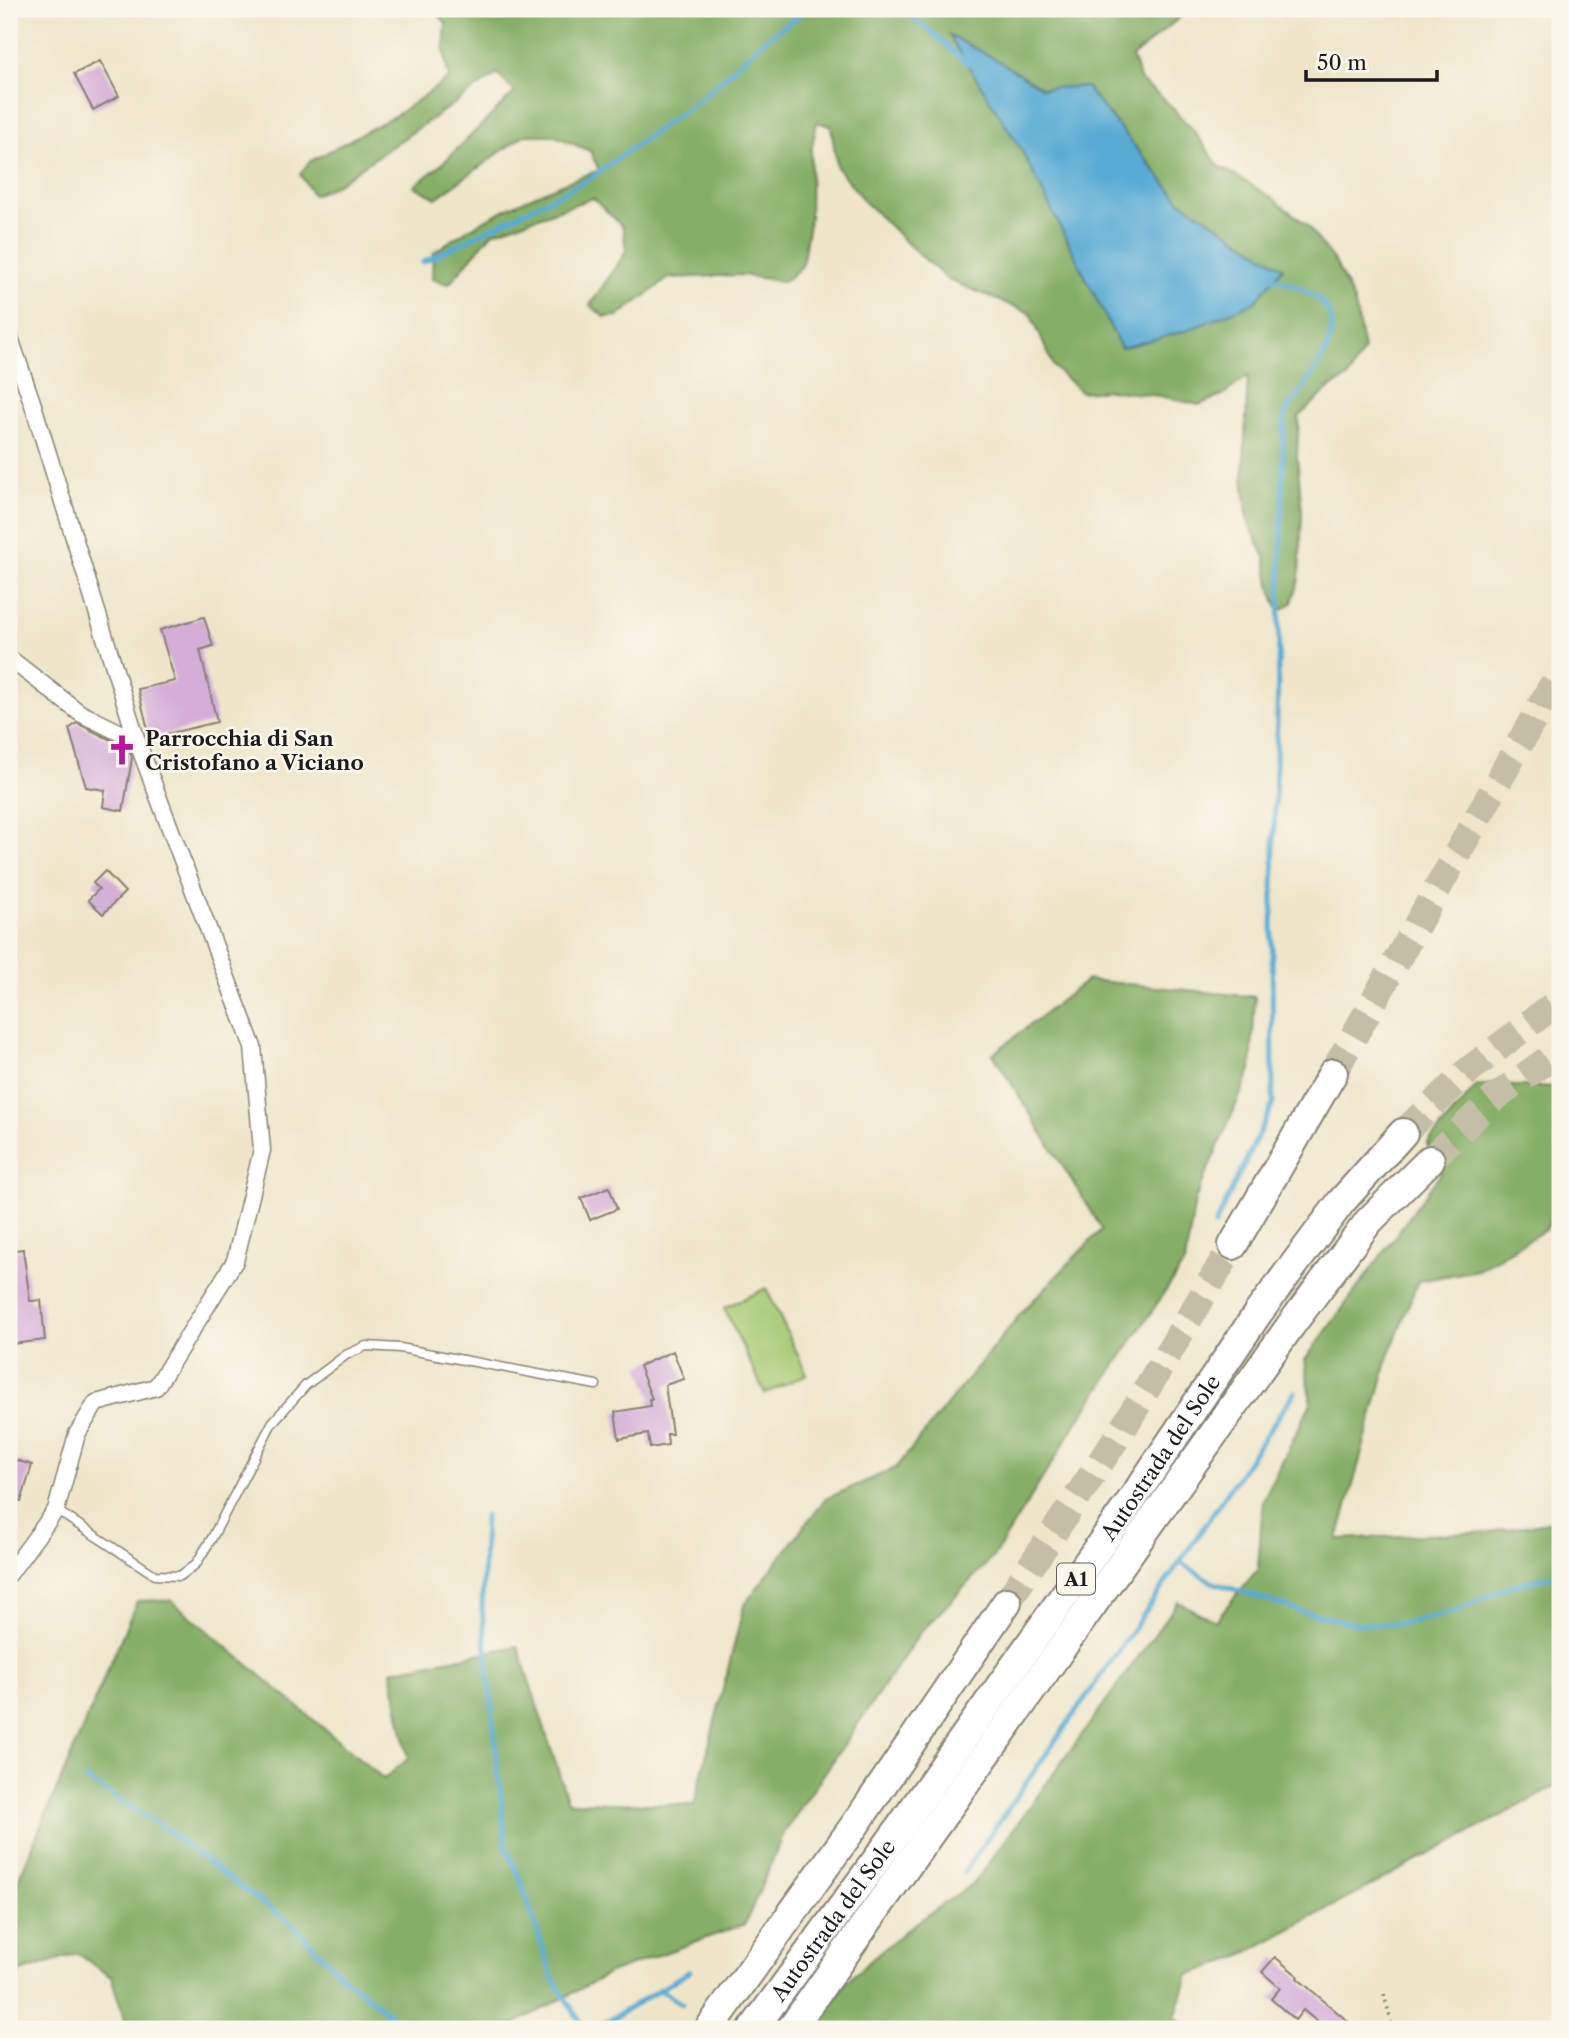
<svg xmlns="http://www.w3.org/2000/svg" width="1569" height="2038" viewBox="0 0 1569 2038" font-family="'Libre Caslon Text',serif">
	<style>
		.green { fill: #a7cb75; stroke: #627448; stroke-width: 2 }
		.forest { fill: #85af66; stroke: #506641; stroke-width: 2; fill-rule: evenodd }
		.water { fill: #59abd4; stroke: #3a6478; stroke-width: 2 }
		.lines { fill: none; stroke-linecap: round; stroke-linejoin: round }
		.stream { stroke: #59abd4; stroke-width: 5 }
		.building { fill: #d4aed8 }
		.motorway-tunnel { stroke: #c5bea7; stroke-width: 28; stroke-dasharray: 28 14; stroke-linecap: butt }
		.service-casing { stroke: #868173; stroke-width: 11 }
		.minor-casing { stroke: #868173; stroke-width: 19 }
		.motorway-casing { stroke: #868173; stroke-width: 32 }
		.path { stroke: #868173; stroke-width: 3.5; stroke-dasharray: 2 5; stroke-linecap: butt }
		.service { stroke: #fff; stroke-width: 8 }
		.minor { stroke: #fff; stroke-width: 16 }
		.motorway { stroke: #fff; stroke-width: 28 }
		.labels { text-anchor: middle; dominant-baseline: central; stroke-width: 5; stroke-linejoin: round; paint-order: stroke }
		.shield { fill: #fbf7ec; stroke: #5f5e5a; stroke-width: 2 }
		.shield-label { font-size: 19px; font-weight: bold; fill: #1c1c1c }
		.poi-label { font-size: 21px; font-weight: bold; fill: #1c1c1c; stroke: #fbf7ec; text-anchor: start }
		.street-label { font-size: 21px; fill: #1c1c1c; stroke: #fbf7ec }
	</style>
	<rect width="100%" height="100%" fill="#fbf7ec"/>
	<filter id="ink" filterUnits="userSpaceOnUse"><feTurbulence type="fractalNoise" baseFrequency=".0143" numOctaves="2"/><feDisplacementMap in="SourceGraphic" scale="14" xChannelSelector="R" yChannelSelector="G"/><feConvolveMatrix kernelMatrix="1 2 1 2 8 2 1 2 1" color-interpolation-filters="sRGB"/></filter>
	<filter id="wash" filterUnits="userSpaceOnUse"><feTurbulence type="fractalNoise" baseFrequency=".00686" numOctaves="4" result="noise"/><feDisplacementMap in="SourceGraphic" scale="28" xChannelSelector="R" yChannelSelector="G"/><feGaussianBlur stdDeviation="1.57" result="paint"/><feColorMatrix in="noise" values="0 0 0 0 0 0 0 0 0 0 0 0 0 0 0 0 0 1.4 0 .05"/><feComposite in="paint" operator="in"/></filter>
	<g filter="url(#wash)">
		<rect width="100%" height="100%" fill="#efe6ca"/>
		<path class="green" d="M766 1288 807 1374 765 1394 724 1308Z"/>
		<path class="forest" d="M434 9H1053L1111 21 1131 9H1190L1132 57 1141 81 1165 100 1194 131 1218 165 1271 197 1306 224 1335 262 1354 301 1364 349 1348 378 1331 387 1299 416 1297 455 1302 513 1299 580 1292 603 1279 612 1271 589 1265 557 1248 521 1243 478 1248 376 1223 395 1199 405 1160 396 1108 390 1081 392 1054 367 1030 313 948 280 909 245 865 202 837 167 831 126 817 122 811 151 810 217 802 266 784 282 743 275 669 278 618 316 604 317 590 305 626 252 623 227 593 198 492 233 449 284 432 279 433 253C483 216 541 191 599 170L590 151 553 135H524L436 198 414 186 442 164 515 92 497 74 334 186 313 195 300 174 309 162 398 114 449 78 444 50 446 23ZM950 36 992 57 1042 88 1086 87 1179 200 1283 268 1255 302 1022 151Z
			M1087 980 1255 997 1251 1070 1195 1200 1185 1262 1076 1424 995 1555 920 1633 785 1831 745 1924 612 1972 505 2029H128L111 1977 77 1953 9 1976V1901L137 1601 171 1600 384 1779 408 1759 391 1671 518 1646 568 1802 694 1805 744 1605 825 1499 896 1468 1022 1312 1102 1229 993 1054Z
			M1477 1085 1560 1087V1210L1545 1230 1478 1270 1418 1281 1388 1358 1338 1539 1489 1532 1560 1520V1784L1238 1957 1188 1975 1175 2018 1193 2029H816L847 1981 906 1930 975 1882 1178 1602 1215 1621 1258 1569 1263 1500 1311 1403 1305 1360 1441 1173 1427 1144Z"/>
		<path class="water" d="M949 35 992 57 1042 88 1086 87 1179 200 1283 268 1255 302 1186 331 1121 348 1022 151Z"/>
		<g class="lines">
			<path class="stream" d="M900 9 928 29 968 64
				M423 262 586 181 703 97 762 42 808 9
				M1215 1225 1273 1104 1272 931 1284 418C1287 406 1294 401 1301 391 1344 333 1349 299 1270 277
				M485 1516 482 1609 506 1848 520 1878 553 1979 585 2029
				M1180 1562 1212 1582 1300 1611 1358 1624H1400L1448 1614 1511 1586 1560 1574
				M86 1779 164 1828 232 1881 290 1922 342 1976 409 2029
				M964 1872 1180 1562 1295 1392
				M659 1989 682 2004
				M595 2029 690 1971"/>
		</g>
		<g id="blocks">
			<path class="building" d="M100 61 119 96 93 110 74 74Z
				M204 617 213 646 200 650 217 722 150 738 138 689 175 681 160 630Z
				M77 723 129 749 132 758 123 811 103 807 105 790 86 787 69 729Z
				M105 871 125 892 103 914 88 900 99 889 93 883Z
				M609 1187 617 1209 590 1220 581 1198Z
				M23 1249 30 1301 41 1300 45 1340 12 1344 9 1315V1251Z
				M673 1351 684 1379 665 1385 672 1434H667L668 1445 650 1448 648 1434 619 1439 615 1412 650 1406 649 1399H652L639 1366Z
				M9 1458 32 1465 21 1502 9 1498Z
				M1275 1957 1298 1976 1297 1978 1357 2029H1326L1303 2010 1295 2020 1271 1999 1280 1988 1262 1972Z"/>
		</g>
	</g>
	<g filter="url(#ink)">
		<use href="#blocks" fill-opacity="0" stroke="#868173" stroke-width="2"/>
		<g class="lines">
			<path class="motorway-tunnel" d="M1333 1073 1560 672
				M1403 1133 1469 1070 1560 1000
				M1430 1160 1493 1099 1560 1051
				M1007 1602 1122 1430 1233 1245"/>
			<g class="service-casing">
				<path id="service" d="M56 1510 155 1575 180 1576 196 1564 212 1538 272 1423 306 1385 346 1355 366 1346 400 1348 596 1385"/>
			</g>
			<g class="minor-casing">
				<path id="minor" d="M9 335 33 405 137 741 253 1047 262 1150 235 1261 156 1387 96 1403 77 1434 56 1510 9 1574
					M9 658 80 713 137 741"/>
			</g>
			<g class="motorway-casing">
				<g id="motorway">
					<path d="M1233 1245 1333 1073"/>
					<path d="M709 2029 857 1822 1007 1602"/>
					<path id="s1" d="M753 2029 897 1832 1127 1507 1258 1313 1341 1202 1403 1133"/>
					<path d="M791 2029 1291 1325 1369 1221 1430 1160"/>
				</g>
			</g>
			<path class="path" d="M1384 1994 1393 2029"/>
			<use href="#service" class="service"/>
			<use href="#minor" class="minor"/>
			<use href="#motorway" class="motorway"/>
		</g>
	</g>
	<defs>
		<g id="church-bare" transform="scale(2.415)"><path d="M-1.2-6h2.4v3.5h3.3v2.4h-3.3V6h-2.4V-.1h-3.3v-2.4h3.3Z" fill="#b5179e" stroke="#fbf7ec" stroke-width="2.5" paint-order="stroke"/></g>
	</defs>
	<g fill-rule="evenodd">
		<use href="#church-bare" x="122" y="750"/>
	</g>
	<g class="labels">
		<rect class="shield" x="1057" y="1563.5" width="38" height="31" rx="5"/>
		<g class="shield-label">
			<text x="1076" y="1579">A1</text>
		</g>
		<g class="poi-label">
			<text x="145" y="738">Parrocchia di San<tspan x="145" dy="24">Cristofano a Viciano</tspan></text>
		</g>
		<g class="street-label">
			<text stroke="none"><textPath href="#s1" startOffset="702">Autostrada del Sole</textPath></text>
			<text stroke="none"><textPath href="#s1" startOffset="135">Autostrada del Sole</textPath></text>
		</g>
	</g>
	<rect width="1569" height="2038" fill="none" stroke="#fbf7ec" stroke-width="35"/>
	<path d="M1306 70v10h131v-10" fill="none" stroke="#1c1c1c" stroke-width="3.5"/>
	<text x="1317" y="70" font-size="21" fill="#1c1c1c" stroke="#fbf7ec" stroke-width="5" paint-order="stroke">50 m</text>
</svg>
